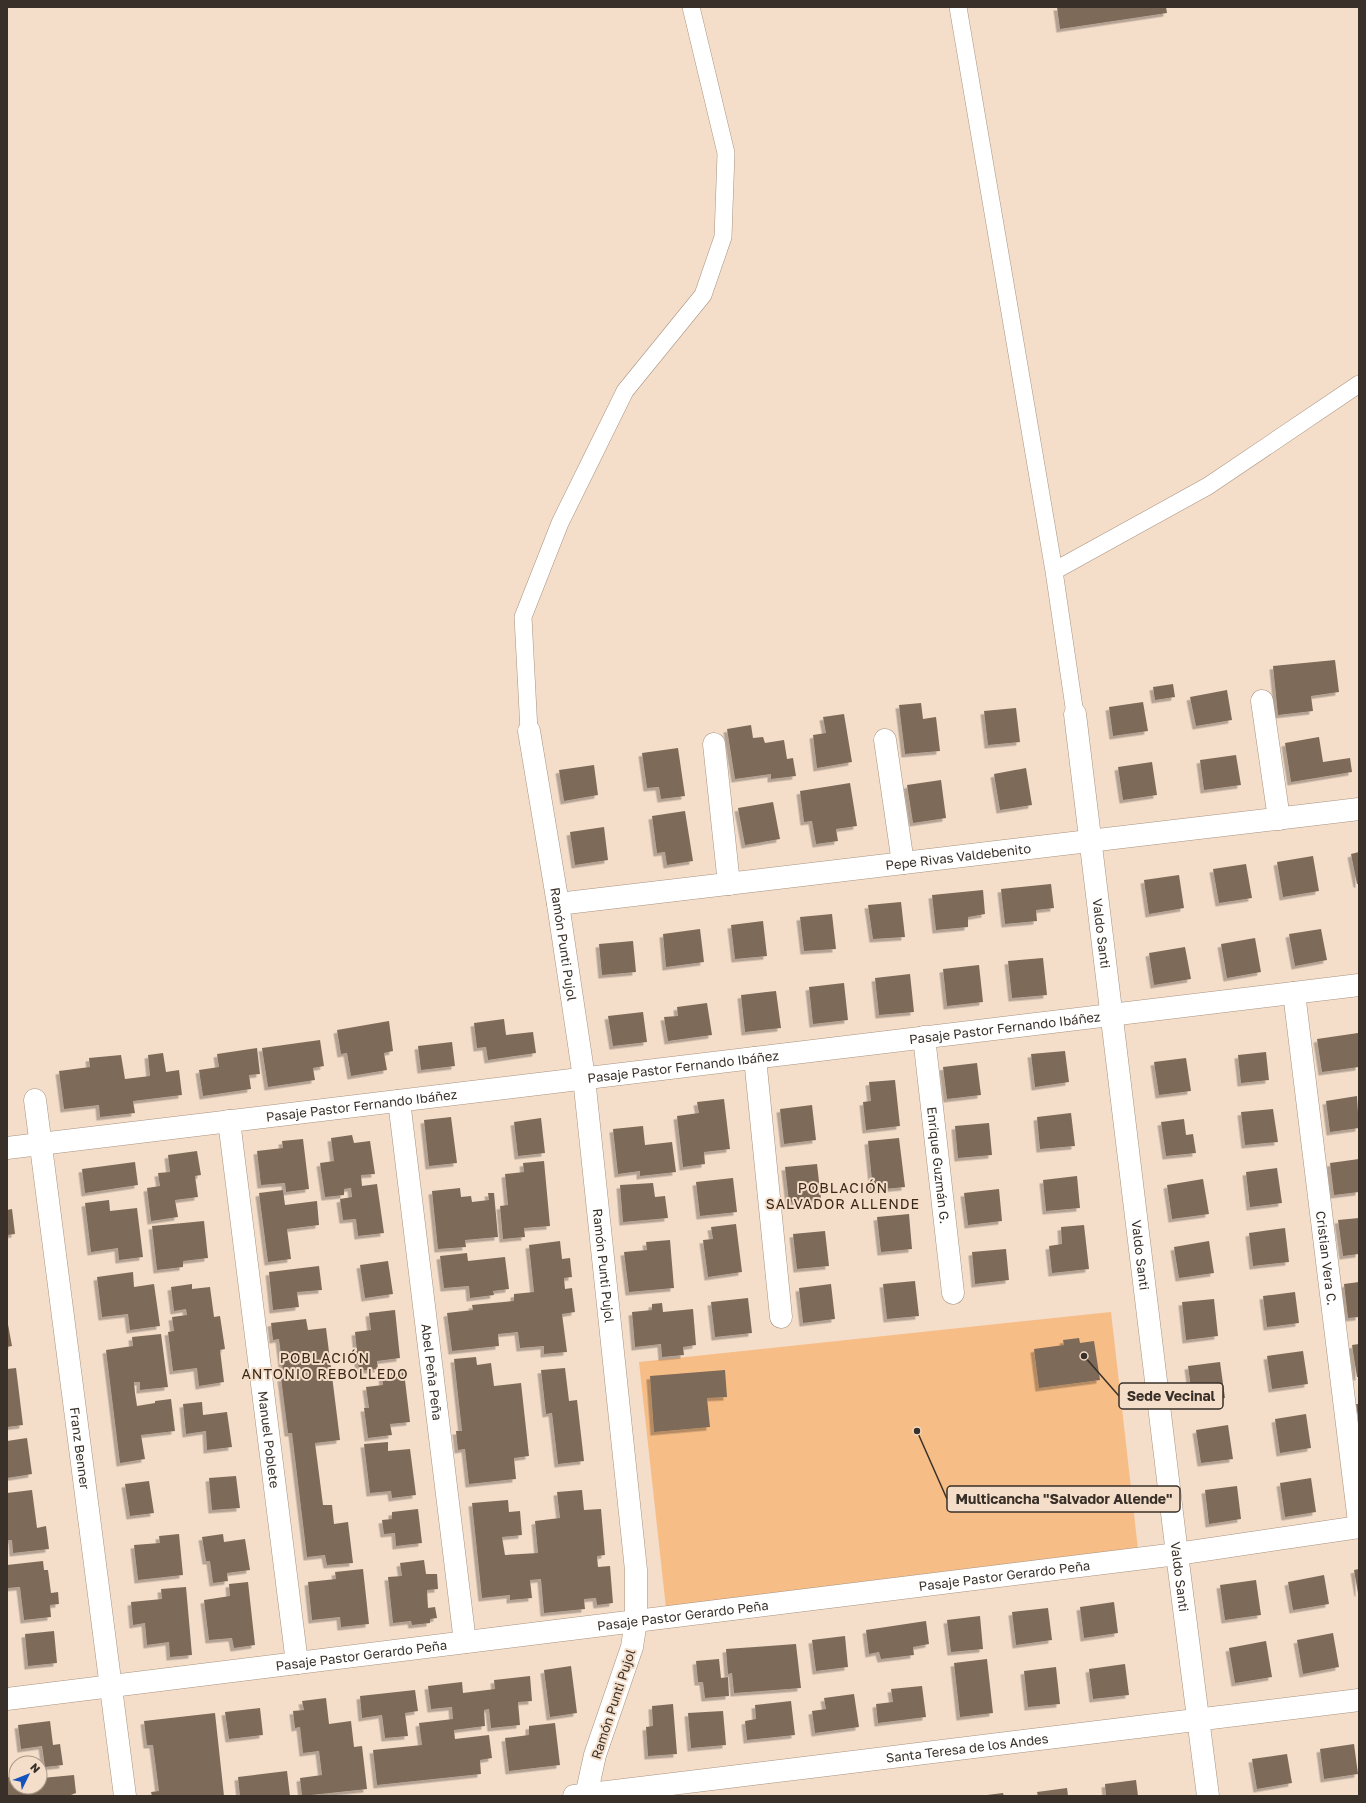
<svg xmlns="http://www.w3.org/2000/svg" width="1366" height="1803" viewBox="0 0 1366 1803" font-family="'Golos Text',sans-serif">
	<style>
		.green { fill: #f6bd86 }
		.building { fill: #7e6a58; filter: url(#shadow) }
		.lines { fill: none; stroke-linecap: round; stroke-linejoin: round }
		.lane-casing { stroke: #a8937f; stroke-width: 18 }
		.street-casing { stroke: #a8937f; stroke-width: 23 }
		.lane { stroke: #fff; stroke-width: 17 }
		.street { stroke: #fff; stroke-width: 22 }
		.labels { text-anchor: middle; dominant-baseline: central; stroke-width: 4; stroke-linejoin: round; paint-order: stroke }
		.street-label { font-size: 13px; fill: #393129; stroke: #f4ddc9 }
		.neighbourhood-label { font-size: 14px; letter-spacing: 1px; fill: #392817; stroke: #f4ddc9 }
		.leader { fill: none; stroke: #393129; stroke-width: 1.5 }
		.callout-dot { fill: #393129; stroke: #f4ddc9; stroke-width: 1.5 }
		.callout { fill: #f4ddc9; stroke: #393129; stroke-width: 1.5 }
		.callout-label { font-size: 14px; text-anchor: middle; font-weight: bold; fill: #393129 }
	</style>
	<defs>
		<filter id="shadow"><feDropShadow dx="-3.5" dy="3.5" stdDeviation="0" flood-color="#0004"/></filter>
	</defs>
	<rect width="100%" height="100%" fill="#f4ddc9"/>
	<path class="green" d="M1111 1312 1139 1558 666 1608 639 1362Z"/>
	<path class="building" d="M1057 7H1166L1167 13 1060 29Z
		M1335 660 1339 692 1311 696 1313 711 1278 715 1273 666Z
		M1173 684 1175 697 1155 700 1153 687Z
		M1227 690 1232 720 1196 726 1190 697Z
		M1143 702 1148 731 1113 736 1109 707Z
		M921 703 923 719 936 717 940 751 905 754 899 705Z
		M1016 708 1020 742 988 745 984 711Z
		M844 714 852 762 817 768 813 735 826 733 823 717Z
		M751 725 753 738 763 737 765 743 784 740 787 759 793 758 796 776 771 779V774L735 779 727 729Z
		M1319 737 1323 762 1350 758 1352 772 1291 782 1285 743Z
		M678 748 685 796 661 799 659 787 647 788 642 753Z
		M1236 755 1241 785 1204 790 1200 760Z
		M1152 762 1157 795 1123 800 1118 767Z
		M594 765 598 795 564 801 559 770Z
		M1026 768 1032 805 1000 810 994 774Z
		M941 780 946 818 913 823 907 785Z
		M850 783 857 826 836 829 838 841 816 844 812 821 804 822 800 791Z
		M773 802 780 839 745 845 738 808Z
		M685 811 693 861 667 865 665 852 657 853 652 816Z
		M604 827 608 860 575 865 570 832Z
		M1359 852V884H1357L1351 854Z
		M1313 856 1319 891 1283 897 1277 862Z
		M1246 864 1252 898 1219 903 1213 869Z
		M1179 875 1184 908 1149 914 1144 880Z
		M1051 884 1054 908 1036 910 1037 921 1005 924 1001 889Z
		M983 890 985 914 968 917V927L936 930 932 895Z
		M901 902 905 937 873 939 868 905Z
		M832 914 836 949 804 951 800 917Z
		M763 921 767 956 735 959 731 925Z
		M700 929 704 962 666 967 663 934Z
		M1321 929 1327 960 1295 966 1289 934Z
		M1255 938 1261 972 1227 978 1221 944Z
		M633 941 636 972 602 975 599 944Z
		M1185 947 1191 979 1154 985 1149 953Z
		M1043 958 1047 995 1012 998 1008 961Z
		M979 965 983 1002 947 1006 943 969Z
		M910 974 914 1012 879 1015 875 978Z
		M844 983 848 1020 813 1024 809 987Z
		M776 991 781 1028 745 1032 741 995Z
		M707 1003 712 1035 668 1041 664 1017 678 1016 677 1007Z
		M643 1012 647 1042 613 1046 608 1016Z
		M504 1019 506 1035 533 1032 536 1053 488 1060 486 1047 477 1048 474 1023Z
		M389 1021 393 1051 384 1053 387 1070 351 1076 347 1053 341 1054 337 1030Z
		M1358 1033 1359 1067 1322 1072 1317 1039Z
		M320 1040 324 1066 313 1068 315 1080 268 1087 262 1048Z
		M452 1042 455 1066 421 1070 418 1046Z
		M257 1048 260 1074 249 1075 251 1089 203 1096 199 1070 219 1067 217 1054Z
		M1065 1051 1069 1082 1035 1087 1031 1054Z
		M1266 1052 1269 1080 1241 1083 1238 1055Z
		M163 1053 166 1072 179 1070 182 1095 133 1101 135 1113 100 1117 99 1105 64 1109 59 1071 90 1067 89 1058 121 1055 125 1079 150 1076 148 1055Z
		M1186 1058 1191 1091 1159 1095 1154 1062Z
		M977 1063 981 1095 947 1099 943 1067Z
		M895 1080 900 1126 866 1130 863 1102 871 1101 869 1082Z
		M1357 1096 1359 1128 1330 1132 1326 1101Z
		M724 1099 730 1149 704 1152 705 1164 683 1167 677 1116 699 1113 697 1102Z
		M812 1105 816 1140 784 1144 780 1109Z
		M1273 1109 1278 1142 1245 1145 1241 1112Z
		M1071 1113 1075 1146 1040 1149 1037 1117Z
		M451 1117 457 1163 429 1166 424 1120Z
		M541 1118 545 1153 518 1156 514 1122Z
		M1184 1119 1186 1135 1193 1134 1196 1153 1166 1156 1161 1122Z
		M989 1123 992 1155 958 1158 955 1126Z
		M643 1126 645 1145 672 1142 676 1172 640 1176V1171L618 1174 613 1129Z
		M352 1135 354 1143 370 1141 375 1174 361 1175 362 1186 377 1184 384 1233 358 1236 356 1219 343 1220 340 1199 352 1197 351 1188 344 1189V1195L325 1197 320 1163 334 1161 331 1138Z
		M899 1138 905 1187 873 1190 868 1141Z
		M303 1139 309 1189 286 1192 285 1183 261 1185 257 1151 283 1148 282 1141Z
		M197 1151 201 1175 195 1176 198 1197 175 1200 178 1217 151 1221 147 1188 160 1186 158 1173 170 1172 168 1155Z
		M1359 1159V1192L1334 1195 1330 1163Z
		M544 1161 550 1226 524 1228 525 1237 503 1239 500 1206 508 1205 505 1174 524 1172 523 1163Z
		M135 1162 138 1185 85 1193 82 1169Z
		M817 1164 821 1199 789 1202 785 1167Z
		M1277 1168 1282 1203 1250 1207 1246 1172Z
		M1077 1176 1080 1208 1046 1211 1043 1180Z
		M733 1178 737 1212 700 1216 696 1182Z
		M1203 1179 1209 1214 1172 1219 1167 1185Z
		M653 1183 655 1197 665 1196 668 1218 623 1222 620 1185Z
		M460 1188 461 1197 471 1196 472 1202 489 1200 488 1193H494L498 1237 465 1240 466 1247 438 1249 432 1191Z
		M999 1189 1002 1221 968 1225 964 1193Z
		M283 1190 285 1205 317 1201 319 1225 287 1229 291 1259 268 1262 259 1193Z
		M109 1200 110 1211 137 1208 143 1257 119 1260 118 1248 91 1252 85 1203Z
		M12 1209 15 1234 7 1235V1210Z
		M909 1214 912 1249 881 1252 877 1217Z
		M1359 1218V1254L1343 1256 1338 1220Z
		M204 1221 208 1258 183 1261V1267L157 1270 152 1226Z
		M736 1224 742 1272 708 1277 703 1240 713 1239 711 1227Z
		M1084 1225 1089 1269 1052 1273 1049 1246 1062 1244 1061 1227Z
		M1285 1228 1289 1262 1253 1266 1249 1233Z
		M825 1231 829 1266 797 1269 793 1234Z
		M670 1240 674 1288 629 1292 624 1252 647 1250 646 1242Z
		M560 1241 562 1259 570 1258 572 1277 564 1278 565 1289 572 1288 575 1312 562 1314 567 1352 544 1354V1346L520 1348 518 1332 498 1334 499 1346 452 1351 447 1313 473 1310 472 1305 514 1301V1294L534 1292 529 1245Z
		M1209 1241 1214 1273 1179 1278 1174 1247Z
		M1006 1249 1009 1280 975 1284 972 1252Z
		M467 1253 468 1261 505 1257 509 1289 493 1291 494 1295 470 1298 469 1286 444 1288 440 1256Z
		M388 1261 393 1294 365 1298 360 1265Z
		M319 1266 322 1290 297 1292 299 1307 273 1310 269 1272Z
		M133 1272 134 1287 154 1284 160 1326 130 1330 128 1314 102 1317 97 1277Z
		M915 1281 919 1316 887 1319 883 1284Z
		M1359 1282V1317L1348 1318 1344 1284Z
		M192 1284V1289L210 1287 214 1317 220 1316 225 1349 220 1350 224 1382 199 1386 197 1368 173 1371 168 1332 174 1331 172 1317 187 1315 186 1309 174 1311 171 1287Z
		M831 1284 835 1319 803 1323 799 1288Z
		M1295 1292 1299 1323 1267 1327 1263 1296Z
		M748 1298 752 1333 715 1337 711 1302Z
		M1214 1299 1218 1336 1186 1340 1182 1302Z
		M662 1303 663 1312 693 1309 696 1345 683 1347 684 1355 662 1357 661 1344 635 1347 632 1312 652 1310V1304Z
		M395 1310 400 1358 377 1361 378 1369 359 1371 355 1332 371 1330 369 1313Z
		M7 1319 12 1346 7 1347Z
		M306 1319 308 1330 326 1328 340 1440 315 1443 323 1505H332L334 1524 348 1522 353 1563 327 1565 325 1555 307 1557 292 1433H288L281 1378 307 1375V1369L283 1371 279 1339 273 1340 271 1323Z
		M161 1334 168 1387 140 1390V1382H134L135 1393 137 1406 155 1403V1401L171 1399 175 1431 141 1435 145 1459 120 1463 106 1350 133 1346 132 1337Z
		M1079 1338 1080 1343 1094 1341 1100 1380 1039 1388 1034 1349 1064 1345 1063 1340Z
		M1359 1344V1377H1357L1352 1345Z
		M1303 1351 1308 1384 1272 1389 1267 1356Z
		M476 1357 477 1365 491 1363 494 1386 521 1383 529 1456 514 1458 516 1479 469 1484 465 1449 458 1450 456 1431H462L454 1359Z
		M1220 1362 1225 1398 1193 1402 1188 1366Z
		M16 1368 23 1425 7 1427V1369Z
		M565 1368 569 1401 577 1400 584 1461 558 1464 552 1413 546 1414 541 1370Z
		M725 1370 727 1397 707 1398 710 1427 654 1432 650 1376Z
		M404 1372 410 1422 390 1424 392 1435 368 1438 364 1408H369L366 1387 383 1385 382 1374Z
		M202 1402 203 1415 227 1412 232 1447 207 1450 206 1431 186 1434 183 1404Z
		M1356 1404H1359V1417H1358Z
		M1306 1414 1311 1448 1280 1453 1275 1419Z
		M1228 1425 1233 1459 1201 1463 1196 1430Z
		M27 1438 32 1474 7 1478V1441Z
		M388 1442V1451L410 1449 416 1495 392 1498 391 1491 370 1493 364 1444Z
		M236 1476 240 1508 212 1510 209 1478Z
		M1311 1478 1316 1512 1285 1517 1280 1483Z
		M149 1481 154 1513 130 1516 125 1484Z
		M1237 1486 1241 1519 1209 1524 1205 1490Z
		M32 1490 37 1528 46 1526 49 1549 13 1553 12 1540H7V1493Z
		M582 1490 584 1510 601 1509 605 1555 597 1556 598 1567 610 1566 613 1603 597 1605 596 1598 584 1599 585 1609 544 1613 541 1579 530 1580 532 1598 510 1600V1595L482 1598 472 1503 508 1500 509 1512 520 1511 522 1535 502 1537 505 1555 538 1553 535 1521 560 1518 557 1492Z
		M418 1509 422 1543 396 1546 395 1533 384 1534 382 1520 392 1519V1512Z
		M179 1534 183 1575 138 1580 134 1545 160 1543 159 1536Z
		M223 1534 224 1542 245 1539 250 1570 227 1573 228 1581 213 1583 210 1561H206L202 1537Z
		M424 1560 426 1574H437L438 1589 427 1590 428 1608 435 1607 437 1618 430 1619V1623L412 1625 411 1621 393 1623 388 1577 402 1576 400 1563Z
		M43 1561 44 1570H48L51 1593 58 1592 59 1604 50 1605 51 1617 24 1620 20 1587 8 1588 7 1565Z
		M363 1569 369 1624 341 1627 340 1617 312 1620 308 1582 336 1579 335 1572Z
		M1359 1569V1593H1358L1354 1570Z
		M1324 1575 1329 1604 1293 1610 1288 1582Z
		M1256 1580 1261 1615 1225 1620 1220 1585Z
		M248 1582 255 1645 234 1648 232 1638 209 1640 204 1600 230 1596 229 1584Z
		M186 1587 192 1655 170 1657 169 1642 147 1645 145 1623 133 1625 131 1602 162 1599 161 1589Z
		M1114 1602 1118 1633 1084 1638 1080 1607Z
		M1048 1608 1052 1640 1016 1645 1012 1612Z
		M980 1616 983 1649 951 1652 947 1620Z
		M926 1621 929 1644 913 1647 914 1655 881 1659 879 1652 869 1654 866 1630Z
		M54 1631 57 1663 28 1666 25 1634Z
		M1333 1633 1339 1667 1303 1674 1297 1640Z
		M845 1636 848 1667 816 1671 812 1640Z
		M1266 1641 1272 1677 1235 1683 1229 1648Z
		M796 1644 801 1688 734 1693 732 1673 728 1674 726 1649Z
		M719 1659 721 1678 728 1677 729 1696 705 1698 703 1682H698L696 1661Z
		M987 1659 993 1713 960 1717 954 1663Z
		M1125 1664 1129 1695 1093 1699 1089 1669Z
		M571 1666 577 1713 550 1717 544 1670Z
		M1056 1667 1060 1704 1028 1707 1024 1671Z
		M530 1676 532 1701 518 1702 520 1725 491 1728 489 1709 484 1710 485 1726 454 1730 455 1739 489 1735 492 1758 480 1760 481 1774 377 1785 373 1750 422 1745 419 1723 453 1719 452 1707 431 1709 428 1686 462 1682 463 1693 495 1689 494 1680Z
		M922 1686 926 1717 878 1723 876 1704 893 1702 891 1689Z
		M415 1690 418 1711 405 1713 408 1736 385 1738 382 1715 362 1718 360 1696Z
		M854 1694 859 1727 815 1733 812 1711 826 1709 824 1698Z
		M326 1698 329 1724 351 1721 354 1747 362 1746 367 1789 302 1796 300 1778 322 1775 319 1751 303 1753 300 1727 295 1728 293 1711 304 1710 302 1701Z
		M791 1701 795 1735 747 1740 745 1721 756 1719 755 1705Z
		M673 1704 677 1754 648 1756 646 1727 653 1726 652 1706Z
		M260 1708 263 1735 229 1739 225 1712Z
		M723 1711 726 1745 691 1748 688 1713Z
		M215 1713 224 1796H152L151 1792 159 1791 153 1745H147L144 1721Z
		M50 1721 53 1745 60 1744 63 1765 45 1767 42 1746 21 1749 18 1725Z
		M555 1723 560 1765 509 1771 505 1738 529 1735V1726Z
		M1354 1744 1358 1774 1324 1779 1320 1749Z
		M1287 1754 1292 1783 1257 1789 1252 1759Z
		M40 1771 42 1778 74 1775 76 1793 68 1796H7V1777H9V1775L16 1773V1787H40Z
		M287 1771 290 1796H240L238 1777Z
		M1136 1780 1138 1796H1106L1105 1784Z
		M1067 1788 1068 1796H1038L1037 1792Z
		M1003 1793 1004 1796H987V1795Z"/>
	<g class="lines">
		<g class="lane-casing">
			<path id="lane" d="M958 7 1054 571 1075 714
				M1054 571 1208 486 1359 384
				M529 731 523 617 560 523 625 391 703 295 723 237 726 153 691 7"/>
		</g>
		<g class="street-casing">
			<g id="street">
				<path d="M1262 701 1279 819"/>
				<path id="s1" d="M1075 714 1177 1554 1208 1796"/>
				<path id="s2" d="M529 731 558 904 584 1078 636 1570V1621L632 1647 595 1755 586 1796"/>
				<path d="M885 740 903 863"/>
				<path d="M714 744 729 884"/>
				<path id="s3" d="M558 904 1359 809"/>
				<path id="s4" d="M1294 993 1359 1522"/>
				<path id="s5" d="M924 1037 953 1293"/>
				<path d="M755 1058 781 1317"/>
				<path id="s6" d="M35 1100 125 1796"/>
				<path id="s7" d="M399 1101 465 1642"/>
				<path id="s8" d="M229 1121 297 1663"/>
				<path id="s9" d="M7 1148 1359 985"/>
				<path id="s10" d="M7 1699 1177 1554 1359 1527"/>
				<path id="s11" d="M574 1796 1359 1700"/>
			</g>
		</g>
		<use href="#lane" class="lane"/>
		<use href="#street" class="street"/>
	</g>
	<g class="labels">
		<g class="street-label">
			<text stroke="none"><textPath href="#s3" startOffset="403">Pepe Rivas Valdebenito</textPath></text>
			<text stroke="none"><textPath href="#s1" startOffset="221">Valdo Santi</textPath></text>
			<text stroke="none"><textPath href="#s2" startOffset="216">Ramón Punti Pujol</textPath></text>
			<text stroke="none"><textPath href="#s9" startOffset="1005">Pasaje Pastor Fernando Ibáñez</textPath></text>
			<text stroke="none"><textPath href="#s9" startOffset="681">Pasaje Pastor Fernando Ibáñez</textPath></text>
			<text stroke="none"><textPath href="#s9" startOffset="357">Pasaje Pastor Fernando Ibáñez</textPath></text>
			<text stroke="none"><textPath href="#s5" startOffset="129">Enrique Guzmán G.</textPath></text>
			<text stroke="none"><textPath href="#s1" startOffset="545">Valdo Santi</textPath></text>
			<text stroke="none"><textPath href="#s4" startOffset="267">Cristian Vera C.</textPath></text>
			<text stroke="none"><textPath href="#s2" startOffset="540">Ramón Punti Pujol</textPath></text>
			<text stroke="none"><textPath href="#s7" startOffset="273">Abel Peña Peña</textPath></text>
			<text stroke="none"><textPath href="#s8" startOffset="321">Manuel Poblete</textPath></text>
			<text stroke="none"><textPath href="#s6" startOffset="351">Franz Benner</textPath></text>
			<text stroke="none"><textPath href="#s10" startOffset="1005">Pasaje Pastor Gerardo Peña</textPath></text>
			<text stroke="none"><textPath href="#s1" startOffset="869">Valdo Santi</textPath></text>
			<text stroke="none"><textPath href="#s10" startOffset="681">Pasaje Pastor Gerardo Peña</textPath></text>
			<text stroke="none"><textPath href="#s10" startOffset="357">Pasaje Pastor Gerardo Peña</textPath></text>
			<text transform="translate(613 1704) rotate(-72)">Ramón Punti Pujol</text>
			<text stroke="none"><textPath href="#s11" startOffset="396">Santa Teresa de los Andes</textPath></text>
		</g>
		<g class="neighbourhood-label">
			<text x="843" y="1187">POBLACIÓN<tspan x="843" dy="16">SALVADOR ALLENDE</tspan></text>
			<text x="325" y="1357">POBLACIÓN<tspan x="325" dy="16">ANTONIO REBOLLEDO</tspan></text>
		</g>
	</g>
	<path class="leader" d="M1084 1356L1119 1396M917 1431L947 1499"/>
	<g class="callout-dot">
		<circle cx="1084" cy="1356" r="4"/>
		<circle cx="917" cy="1431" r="4"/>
	</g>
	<g class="callout">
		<rect x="1119" y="1383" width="104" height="26" rx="4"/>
		<rect x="947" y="1486" width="233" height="26" rx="4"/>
	</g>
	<g class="callout-label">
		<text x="1171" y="1401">Sede Vecinal</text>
		<text x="1064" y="1504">Multicancha "Salvador Allende"</text>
	</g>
	<rect width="1366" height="1803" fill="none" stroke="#393129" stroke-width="16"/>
	<g transform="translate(28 1775) rotate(47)"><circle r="19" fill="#f4ddc9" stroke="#a99889"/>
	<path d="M0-3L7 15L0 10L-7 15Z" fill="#1453be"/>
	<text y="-6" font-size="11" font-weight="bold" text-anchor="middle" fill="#393129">N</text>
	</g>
</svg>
